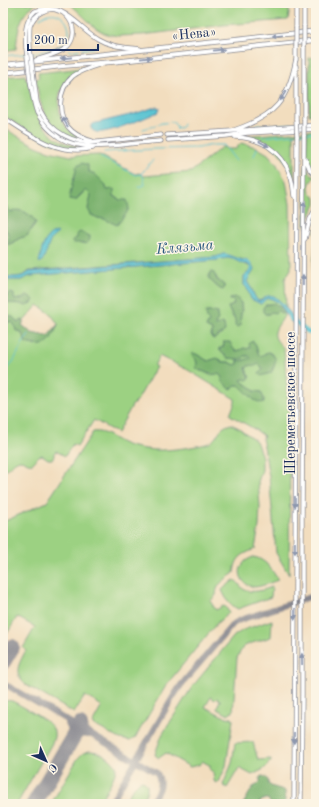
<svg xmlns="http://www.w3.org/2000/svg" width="319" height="807" viewBox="0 0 319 807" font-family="'Old Standard TT',serif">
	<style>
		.green { fill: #9cd182; stroke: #5c8070; fill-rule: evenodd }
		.forest { fill: #7db370; stroke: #4c7167 }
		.water { fill: #58c3d2; stroke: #3a7998 }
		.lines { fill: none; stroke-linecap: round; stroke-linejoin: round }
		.stream { stroke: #58c3d2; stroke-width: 1 }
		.river { stroke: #58c3d2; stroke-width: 4 }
		.taxiway { stroke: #86868e; stroke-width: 6 }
		.runway { stroke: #86868e; stroke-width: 16 }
		.major-casing { stroke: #86868e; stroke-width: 5 }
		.highway-casing { stroke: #86868e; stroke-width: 5.5 }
		.major { stroke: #fff; stroke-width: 3.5 }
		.highway { stroke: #fff; stroke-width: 4 }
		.major-bridge-casing { stroke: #86868e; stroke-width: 5; stroke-linecap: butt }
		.major-bridge { stroke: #fff; stroke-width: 3.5 }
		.oneway { fill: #8d97ae }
		.labels { text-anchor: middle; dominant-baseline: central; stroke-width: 3; stroke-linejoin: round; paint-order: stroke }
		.street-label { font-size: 14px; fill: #1b2f5e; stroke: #fcf5e5 }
		.water-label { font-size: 15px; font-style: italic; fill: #2d5b81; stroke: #fcf5e5 }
	</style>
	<rect width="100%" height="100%" fill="#fcf5e5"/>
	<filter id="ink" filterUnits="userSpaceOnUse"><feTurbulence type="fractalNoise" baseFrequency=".025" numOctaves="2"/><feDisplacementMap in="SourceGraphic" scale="8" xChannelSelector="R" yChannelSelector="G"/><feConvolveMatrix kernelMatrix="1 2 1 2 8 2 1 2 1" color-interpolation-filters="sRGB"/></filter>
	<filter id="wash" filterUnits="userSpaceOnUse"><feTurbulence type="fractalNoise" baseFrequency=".012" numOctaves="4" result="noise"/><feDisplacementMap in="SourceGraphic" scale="16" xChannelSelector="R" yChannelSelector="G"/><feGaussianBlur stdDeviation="0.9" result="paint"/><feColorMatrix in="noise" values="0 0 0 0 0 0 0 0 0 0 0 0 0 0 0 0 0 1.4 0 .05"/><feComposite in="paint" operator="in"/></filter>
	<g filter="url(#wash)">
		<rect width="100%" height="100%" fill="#f2ddbe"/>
		<path class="green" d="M3 3H38C19 12 18 31 16 49L3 51Z
			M69 3H289V14L288 20 224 25 142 35 119 36 106 34 94 27 83 16Z
			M316 57V114L309 115V58Z
			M83 68C76 71 73 75 69 81 66 84 63 87 61 91 59 94 59 99 59 103 58 121 70 135 86 141 50 136 40 112 36 79L39 78 38 73Z
			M25 75 26 80H28C34 117 44 141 84 148 51 149 29 132 3 115V77Z
			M3 128 36 146 49 151 71 156 100 155 135 174 139 173 144 176 191 172 222 147 229 149H236L238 146 241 143 256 147 268 154 276 163 286 181 290 204 291 269 285 279 286 308 282 303 274 296 258 301C254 296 254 295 252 289 250 286 248 284 247 281L253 272 248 260C235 260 231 252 216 257L29 271C23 278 14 277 5 277L3 279V231H7L9 238V245L20 238 27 236 36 222 11 212 7 207 3 204ZM76 171 95 174 105 184 107 190 120 200 104 219 98 218 88 209 91 195 86 190 76 200 72 185Z
			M316 130V174C304 162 307 151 307 135L308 133 293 134 294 136V180C286 155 271 140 245 136Z
			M305 166 310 173 315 177C307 184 307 192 316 198V205L309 217 305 228 306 185Z
			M316 228V281L314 282 313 268 316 235 315 231Z
			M227 258 233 259 249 266 251 269 249 272 244 276V285L247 288 251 299 261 304 266 299 269 298C277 300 281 305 285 313 283 322 271 329 276 339 278 343 282 345 284 349L291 440 290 449 289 575 276 553 269 476C266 464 266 451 262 439L264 436 256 430 230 415 235 402V399L188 370 159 356 154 366 156 367 137 401H135L134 404H133L117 433 94 420 77 446 73 444 65 456 56 451 54 453V456L52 459H48L42 455 39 456C37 457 36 460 35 461 30 467 25 460 20 460 13 461 10 469 3 470V328L8 322H12L14 324 16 327 24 337 25 340 29 344H32L35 346 52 336 54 334 58 324 51 314 38 305 24 321 22 320 18 323 16 320 3 321V282L7 280H21L30 276 217 260ZM216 276C217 281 222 282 225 287L220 289 212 282ZM10 293 15 300 22 299 26 306C21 303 16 303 10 303L6 298 7 295ZM233 300 241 303 242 311 240 318 241 325C235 322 230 313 228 307L232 306 234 303ZM267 304C274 304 279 305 283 311L280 313 278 310 271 312 269 314H265V305ZM208 312 218 313 215 326 219 325 222 334 214 339 211 337 212 330 206 327 209 321ZM223 342 231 345C233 353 239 351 244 348L247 349 250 347 256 346 258 353 260 356 263 355 266 352 273 370 263 369 261 366 258 364 249 366 246 368 247 372 249 374 241 380C245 385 251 386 254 391L261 392 264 399 254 400 239 385H236L222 378 220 375 217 374 210 375 203 371H200L196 360 194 357 196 354 208 361 214 359H220L223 362H229L235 365 238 364V361L252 359 249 356H245L243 358 239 359 228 358 220 351 224 345Z
			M231 424 239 428 256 441 262 457V470L258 482 260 506 259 526 255 549C241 555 236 557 234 573 229 577 221 581 218 587 214 595 220 593 210 601L216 610 223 606 226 607 229 613 217 623 167 684 135 738 130 741 120 739 92 724 102 706 85 696 74 713 26 685C12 673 19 664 26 650L23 648 35 627 17 617 7 634 3 632V522L47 502 93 432C105 430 114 440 124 444 130 447 149 450 157 450 165 451 206 446 211 442 220 435 217 428 231 424Z
			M253 557C265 558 273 571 278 580 272 582 261 587 254 587 243 586 236 573 243 564 245 560 249 559 253 557Z
			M234 580C239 582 240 586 243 589 251 594 264 590 272 587L271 597 238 609C231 606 225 598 222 590L224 588Z
			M272 620 271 637 249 644 243 647 237 658 233 712 227 714 217 709 219 702 221 701 217 698 215 700 211 697 205 707 223 716 232 718 233 720 226 766 219 782 217 783 214 781 213 772 209 769 211 766 202 761 199 765 190 767 166 753 159 758 155 755 156 751 162 735 192 687 234 636 243 630Z
			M3 701C6 701 9 700 12 701 19 704 50 722 52 727 56 733 54 739 51 745L17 804H3Z
			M253 742 258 760 271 759V762L268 763V765L264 769 252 775 239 768 227 788 223 785 232 763 235 743Z
			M89 751C97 751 104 754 110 759 112 761 115 764 116 766 118 774 102 797 98 804H51L78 758 83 753Z
			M141 780C153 785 145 796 140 804H123L133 788Z"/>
		<path class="forest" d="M82 163 88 165V171L95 174 105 184 107 190 114 189V196L120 200H127L129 208 126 214 117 225 104 219 98 218 91 215 88 209 91 195 86 190 80 195 76 200 69 199 72 185 76 171V167Z
			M3 204 7 207 11 212 18 210 25 212 31 216 36 222 27 236 20 238 8 245 9 238 7 231H3Z
			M80 232 90 236C90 248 81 242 74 243L71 241 77 238V234Z
			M211 272 214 273 217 280 223 284 225 287 223 290 220 289 209 279V276Z
			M10 293 14 294V297L15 300 19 299H22C26 295 30 295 34 300L32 303 29 304 26 306C20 302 13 305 7 302L6 298 7 295Z
			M234 297 237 298 241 303C241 307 242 310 241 313 241 317 240 320 241 325L238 327 235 326C237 318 230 314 228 307L232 306 234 303 233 300H230V299Z
			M274 303 281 308 283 312 282 314 278 310 275 313 271 312 269 314H265L263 312V308L265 305Z
			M206 312H214L218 313 217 316 218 320 216 322 215 326 219 325 221 323 224 324 225 331 214 339 211 337 212 330 206 327 209 321 207 319Z
			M10 316 13 317 18 323 22 320 24 321 22 325 32 333 48 336 58 324C50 343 47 349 26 343L24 337 20 331H16L14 324 12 322H8L3 328V321L5 320 7 317Z
			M252 341 255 343 258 353 260 356C264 355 266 352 269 352L274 356 276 360 274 367 271 373 261 376 259 374 263 369 261 366 258 364 256 366C252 365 249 365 246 368 247 372 249 374 250 378L247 380 244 379 241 380C246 387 249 383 254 391L261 392 264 399V402L261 403 254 400 239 385H236L233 388 230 389 222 381C223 370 215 376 210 374 209 374 208 373 207 373 203 371 200 371 197 369L196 366 197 363C196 359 194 357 191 355L193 353 196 354 208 361 217 358 223 362H229L235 365 238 364V360L241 361 251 358 249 356H245L243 358 239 359 228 358 220 351 219 348H222L224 345 223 342H230C234 350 234 354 244 348L247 349 250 347 249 344Z
			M262 776C266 776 269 780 268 784 273 788 280 788 285 791V804H271L268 799H265L256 804H243L253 787 257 785 260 782V777Z"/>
		<path class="water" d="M157 107 159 108 158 112C147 117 106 135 96 132 93 131 92 130 91 128V125L92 124 134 114 152 108Z
			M57 232 58 233C56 235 52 237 51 240 47 247 46 258 40 263L39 262C42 250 43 236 57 232Z
			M223 254C230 254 235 258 242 260 244 260 246 260 248 261 251 262 253 266 254 269L253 272 247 281C248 284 250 286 252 290 254 295 254 296 258 301L262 300C265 296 269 295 274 296L282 303 292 315V323C283 314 284 302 269 298L266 299 261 304 251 299 247 288 244 285V276L249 272 251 269 249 265 246 264H243L233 259 227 258 217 260 30 276 21 280H7L3 282V279L5 277C14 277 23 278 29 272L216 257Z"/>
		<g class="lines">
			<path class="stream" d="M69 50V51L93 48 99 43
				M3 56C19 54 44 54 58 47 82 36 62 1 40 18
				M256 125 260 124 261 125 288 124 316 121
				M177 127 180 128 182 127 183 124
				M143 129 162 123 173 122 177 127V129
				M299 134 316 132
				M262 137 295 134
				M104 152 155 149 199 148 212 145H224L236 161
				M254 156 257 148
				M100 157 136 175 141 174 153 160
				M309 164 316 171
				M138 187 145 185 143 176 142 174
				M313 224 316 218
				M3 374C6 369 10 366 13 362 19 352 22 342 29 334"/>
			<path class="river" d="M289 317 291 319 308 332 316 336"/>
			<path class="taxiway" d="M3 648 4 655 3 661
				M3 686H8L157 773C164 785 156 794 150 804
				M67 722C72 730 72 736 68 745 74 737 79 733 89 735
				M110 804 173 697 181 685 233 624 240 620 316 595"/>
			<path class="runway" d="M3 662 12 647
				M34 804 80 725"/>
		</g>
	</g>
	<g filter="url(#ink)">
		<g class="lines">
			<g class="major-casing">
				<path id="major" d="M304 3V26
					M296 27V3
					M26 48C25 35 24 21 35 11 62 0 79 28 98 39 111 47 126 47 140 49
					M30 48C30 41 29 33 30 26 32 20 36 15 42 12 63 0 84 30 67 47 59 54 46 57 36 60
					M296 60V47
					M296 66V119
					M30 80C32 91 33 102 37 113 41 120 46 127 52 132 72 150 97 147 121 145 135 143 148 142 161 141
					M34 80C35 87 36 94 37 102 44 126 65 140 89 143L161 135
					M3 117C30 135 59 157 93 148
					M304 119V47
					M234 130C275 116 288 101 296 59
					M167 135 217 132 316 125
					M235 137C260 138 282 150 290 175 293 182 293 189 294 196
					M168 140 226 136 247 133 316 129
					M92 141C85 139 78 136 72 131 56 117 57 90 73 76 81 70 92 67 102 64
					M306 160 310 170 316 176
					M305 239 310 219 316 208
					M294 804 297 136
					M301 804 302 693V520L304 135"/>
			</g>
			<g class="highway-casing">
				<path id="highway" d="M3 65 316 31
					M3 73 63 66 112 62 316 40"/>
			</g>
			<use href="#major" class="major"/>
			<use href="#highway" class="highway"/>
			<g class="major-bridge-casing">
				<path id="major-bridge" d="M304 26V47
					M296 27V47
					M26 48 30 80
					M30 48 34 80
					M296 119 297 136
					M304 119V135"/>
			</g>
			<use href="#major-bridge" class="major-bridge"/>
		</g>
		<defs><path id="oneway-solid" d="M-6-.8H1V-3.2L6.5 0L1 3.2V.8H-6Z"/></defs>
		<g class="oneway">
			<use href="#oneway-solid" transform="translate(277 36) rotate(174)"/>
			<use href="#oneway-solid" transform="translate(219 50) rotate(-6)"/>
			<use href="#oneway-solid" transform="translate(66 58) rotate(174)"/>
			<use href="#oneway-solid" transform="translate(146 58) rotate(-6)"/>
			<use href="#oneway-solid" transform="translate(283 96) rotate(121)"/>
			<use href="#oneway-solid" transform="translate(65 122) rotate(-120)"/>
			<use href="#oneway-solid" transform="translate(264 144) rotate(28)"/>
			<use href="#oneway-solid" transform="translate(304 207) rotate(-89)"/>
			<use href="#oneway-solid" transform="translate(303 280) rotate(-90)"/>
			<use href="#oneway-solid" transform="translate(295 502) rotate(90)"/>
			<use href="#oneway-solid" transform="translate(295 548) rotate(90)"/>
			<use href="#oneway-solid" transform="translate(295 614) rotate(90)"/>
			<use href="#oneway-solid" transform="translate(302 659) rotate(-91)"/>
			<use href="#oneway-solid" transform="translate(294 738) rotate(91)"/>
		</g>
	</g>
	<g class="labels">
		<g class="street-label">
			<text transform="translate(194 34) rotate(-6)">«Нева»</text>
			<text transform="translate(291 403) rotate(-90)">Шереметьевское шоссе</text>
		</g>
		<g class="water-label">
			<text transform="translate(185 248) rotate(-5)">Клязьма</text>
		</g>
	</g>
	<rect width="319" height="807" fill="none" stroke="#fcf5e5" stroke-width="16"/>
	<g transform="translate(46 761) rotate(135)" stroke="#fcf5e5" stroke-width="3" paint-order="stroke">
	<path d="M0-3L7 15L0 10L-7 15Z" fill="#1b2f5e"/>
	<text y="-6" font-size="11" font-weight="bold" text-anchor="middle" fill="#1b2f5e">С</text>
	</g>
	<path d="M28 44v6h70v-6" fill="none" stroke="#1b2f5e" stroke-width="2"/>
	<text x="34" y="44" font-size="12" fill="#1b2f5e" stroke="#fcf5e5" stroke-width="3" paint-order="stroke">200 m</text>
</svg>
